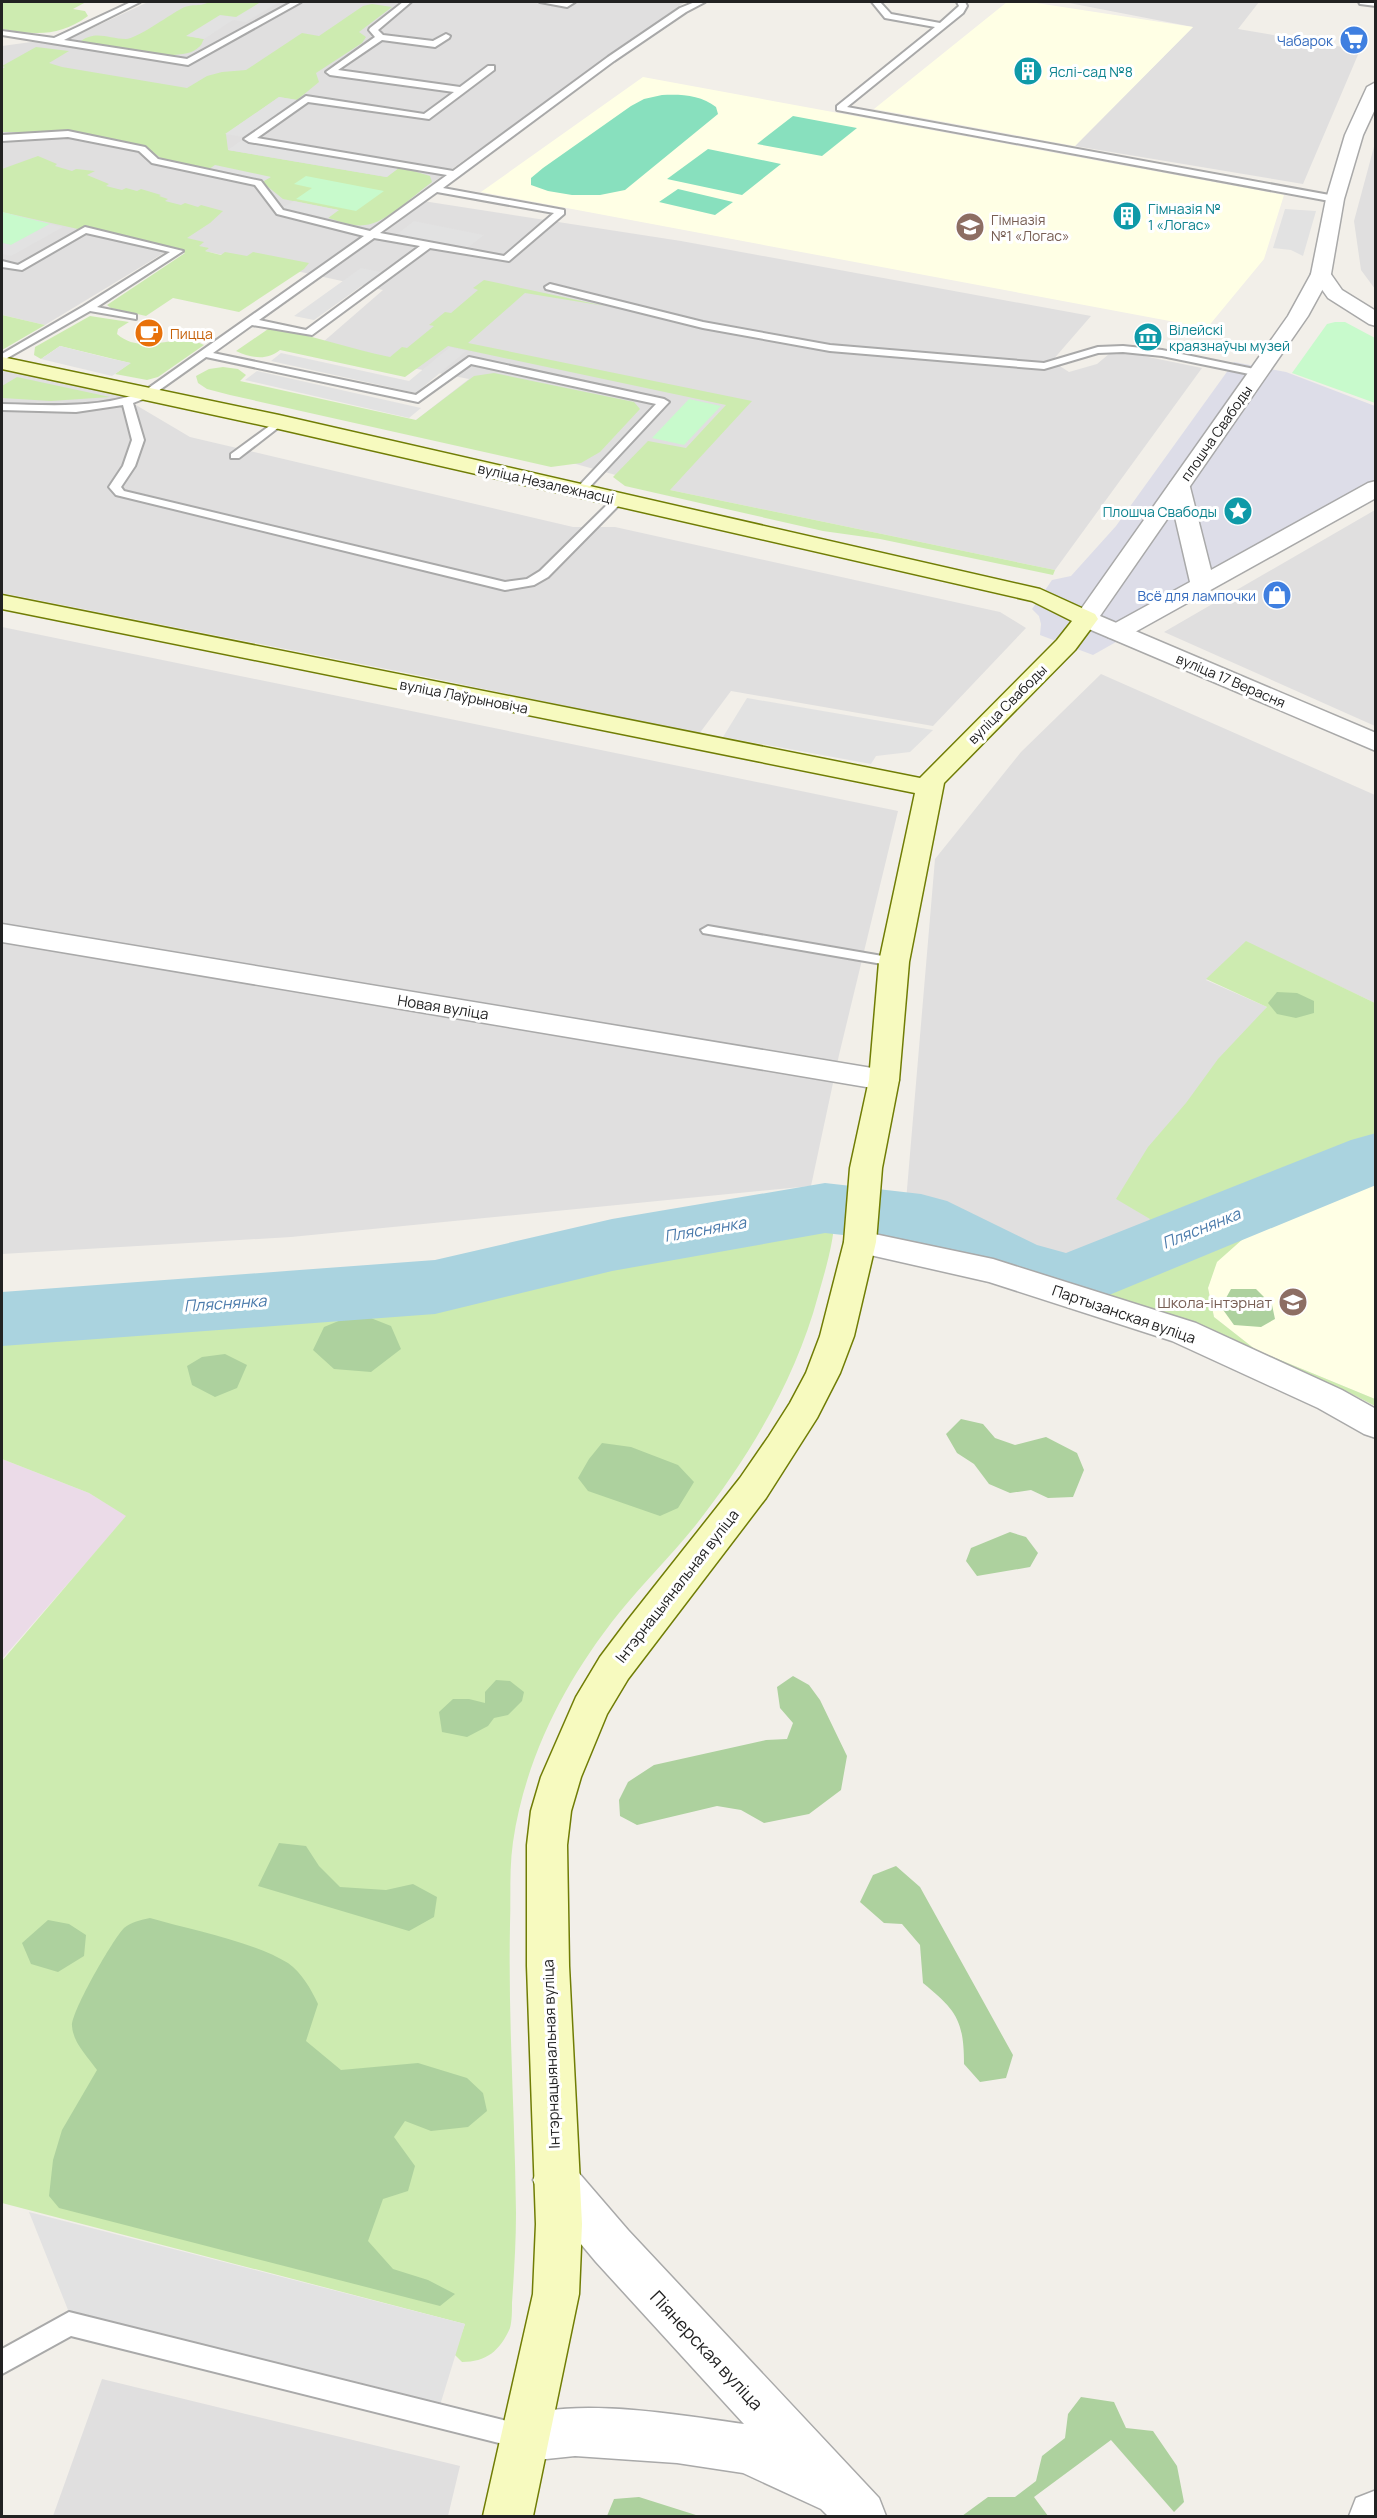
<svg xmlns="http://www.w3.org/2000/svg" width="1377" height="2518" viewBox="0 0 1377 2518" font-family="Manrope,sans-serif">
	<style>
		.residential { fill: #e0dfdf }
		.industrial { fill: #ebdbe8 }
		.education { fill: #ffffe5 }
		.grass { fill: #cdebb0 }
		.forest { fill: #add19e }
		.park { fill: #c8facc }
		.pitch { fill: #88e0be }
		.parking { fill: #e2e2e2 }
		.plaza { fill: #dddde8 }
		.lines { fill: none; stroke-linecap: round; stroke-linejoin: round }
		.river { fill: #aad3df; fill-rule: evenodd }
		.service-casing { stroke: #a9a9a9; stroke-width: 4 }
		.minor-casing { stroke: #a9a9a9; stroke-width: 3 }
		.tertiary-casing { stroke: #a9a9a9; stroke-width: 3 }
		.secondary-casing { stroke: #707d05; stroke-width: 3 }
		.service { fill: #fff; fill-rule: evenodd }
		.minor { fill: #fff; fill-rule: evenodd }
		.tertiary { fill: #fff; fill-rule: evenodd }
		.secondary { fill: #f7fabf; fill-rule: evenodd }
		.labels { text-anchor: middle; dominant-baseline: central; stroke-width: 6; stroke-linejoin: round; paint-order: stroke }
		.far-shop-label { font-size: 14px; fill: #366cbe; stroke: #fff; text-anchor: end }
		.far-culture-label { font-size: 14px; fill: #0d838f; stroke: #fff; text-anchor: start }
		.far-education-label { font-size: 14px; fill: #785e54; stroke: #fff; text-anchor: start }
		.far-food-label { font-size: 14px; fill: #c56008; stroke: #fff; text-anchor: start }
		.far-street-label { font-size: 14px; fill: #222; stroke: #fff }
		.street-label { font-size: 15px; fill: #222; stroke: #fff }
		.education-label { font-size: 15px; fill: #785e54; stroke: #fff; text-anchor: end }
		.water-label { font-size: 16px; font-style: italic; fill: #4a7aab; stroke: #fff }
		.near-street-label { font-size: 18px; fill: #222; stroke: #fff }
	</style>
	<rect width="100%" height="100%" fill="#f2efe9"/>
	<path class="residential" d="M148 2H685L410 199 681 241 1091 316 1052 361 1069 372 1097 364 1109 354 1124 352 1202 368 1055 570 670 490 416 420 469 379 315 349 383 290 177 245 45 325 2 315V46L75 36Z
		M1064 2H1259L1238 29 1360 50 1303 184 1075 146 1193 27Z
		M1375 143V289L1361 270 1354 221Z
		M2 369 119 395 190 437 573 527H615L1000 612 1026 628 933 726 731 691 699 734 417 675 2 593Z
		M1375 510V726L1164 632Z
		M2 627 898 811 839 1055 811 1186 291 1237 2 1254Z
		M1101 674 1375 795V1003L1246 942 1206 980 1267 1007 1117 1199 1151 1219 1125 1255 1080 1273 905 1213 935 859 1021 752Z
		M102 2379 460 2466 448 2516H53Z"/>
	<path class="industrial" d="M2 1459 89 1493 127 1516 2 1659Z"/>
	<path class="education" d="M1007 2H1030L1193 27 1075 146 874 109Z
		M643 77 1284 195 1264 259 1207 328 481 192Z
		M1375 1177V1399L1256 1350 1214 1317 1208 1288 1216 1262 1253 1230Z"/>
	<path class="grass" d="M2 2H86L73 9 85 11 88 16C59 37 35 35 2 29Z
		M209 2H261L236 18 188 36 204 39C202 42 202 45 199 47 181 66 105 46 81 41 96 30 109 39 126 39 136 39 168 16 179 10 192 2 198 8 209 2Z
		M372 4 392 7 359 32 366 37 362 43 316 73 319 82 297 100 279 97 226 134 228 150 386 177 400 167 430 176 432 182C415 194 385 224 365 225 352 227 339 221 328 218L338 210 283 199 262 182 270 177 206 171 164 160 146 148 119 140 73 133 2 132V69L5 67 2 66 36 47 69 51 49 63 62 67 187 88 207 76 222 72 246 70 302 33 319 36 363 6Z
		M38 156 57 164 55 166 72 171 76 169 95 171 87 175 109 184 106 186 122 190 126 188 137 191 141 189 161 195 159 196 168 199 165 201 181 205 185 203 198 207 201 205 223 211 210 223 187 238 204 242 199 246 209 248 205 251 221 255 225 252 247 256 253 252 309 263 304 269 239 312 173 298 146 316 111 308 107 305 185 253 2 212V169Z
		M484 280 605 306 525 293 468 343 752 401 670 490 1055 570 1053 575 880 539 823 531 625 486 613 477 648 441 686 448 726 405 448 346 405 377 280 350C267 361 251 358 236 351L271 327C311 335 350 349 390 357L402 347 407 348 434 326 429 325 445 312 451 313 478 290 473 288Z
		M2 315 45 325 2 350Z
		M90 316 129 322 118 329 117 334C143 357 176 331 204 345L158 377 147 380 115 374 130 363 60 346 41 359 34 355 35 347Z
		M223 367 238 369 246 375 240 381 416 420 474 376 494 373 634 402 640 409 600 452 581 463 551 467 230 395 207 389 198 383 196 376 209 369Z
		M17 377 110 397 51 401 2 398V386Z
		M1246 941 1375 1003V1177L1253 1230 1217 1262 1208 1288 1214 1317 1256 1350 1375 1399V1406L1350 1393 1211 1333 915 1244 898 1233 896 1216 921 1219 1010 1263 1070 1281 1127 1258 1150 1219 1116 1199 1148 1147 1186 1103 1218 1059 1267 1007 1206 979Z
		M825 1208 835 1209C835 1239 826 1268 818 1296 796 1379 748 1459 695 1526 671 1556 643 1583 619 1613 566 1679 525 1758 513 1842 509 1869 511 1898 510 1925 508 2021 515 2117 516 2213 516 2243 514 2273 512 2303 512 2311 512 2321 510 2328 500 2351 486 2362 462 2362L454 2354 465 2324 2 2203V1661L126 1516 89 1493 2 1459V1319L435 1287 612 1245Z"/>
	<path class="forest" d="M1277 992 1297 993 1314 1001V1013L1296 1018 1277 1014 1268 1003Z
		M1231 1289H1256L1272 1305 1275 1319 1261 1327 1234 1325 1221 1307Z
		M358 1313 391 1326 401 1349 371 1372 334 1369 313 1350 324 1327Z
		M225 1354 247 1365 237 1388 215 1397 192 1385 187 1366 202 1357Z
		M961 1419 983 1424 995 1438 1015 1445 1046 1437 1077 1453 1084 1470 1073 1497 1048 1498 1031 1490 1010 1493 989 1484 974 1464 957 1453 946 1434Z
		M602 1443 631 1447 678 1465 694 1482 678 1508 660 1516 588 1491 578 1478 589 1459Z
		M1010 1532 1026 1537 1038 1553 1030 1567 977 1576 966 1561 971 1548Z
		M793 1676 809 1685 820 1700 847 1756 841 1790 809 1814 764 1823 741 1810 717 1806 637 1825 620 1816 619 1800 628 1782 654 1765 766 1740 787 1739 793 1723 780 1708 777 1687Z
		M496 1680 510 1681 524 1692 522 1701 508 1715 494 1718 488 1726 467 1737 442 1732 439 1712 453 1699H469L485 1703V1692Z
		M279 1843 306 1846 319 1866 340 1887 386 1890 413 1884 437 1897 434 1917 409 1931 258 1886Z
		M896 1866 920 1887 1013 2055 1006 2078 980 2082 964 2064C964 2020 956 2010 923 1983L920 1945 902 1924 884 1923 860 1902 873 1875Z
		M150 1918C191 1930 252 1941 288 1963 302 1973 311 1989 318 2004L306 2041 341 2070 418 2063 467 2078 483 2093 487 2111 468 2127 431 2131 405 2121 394 2137 415 2166 408 2191 383 2199 368 2241 393 2269 428 2280 455 2294 440 2306 59 2208 49 2196 53 2160 62 2130 97 2070C88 2057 73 2043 72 2026 71 2012 113 1939 124 1928 131 1922 141 1920 150 1918Z
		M48 1920 69 1924 86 1935 84 1956 58 1972 31 1964 22 1943Z
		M1081 2397 1114 2402 1126 2428 1153 2431 1177 2466 1184 2502 1174 2512 1111 2440 1034 2497 1048 2516H962L988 2497H1015L1036 2481 1042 2456 1065 2438 1068 2414Z
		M639 2497 699 2516H607L614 2499Z"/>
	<path class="park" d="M306 176 384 191 356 211 296 199 312 188 294 184Z
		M2 212 50 224 11 245 2 243Z
		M1335 322H1345L1375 338V403L1292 373 1327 324Z
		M689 399 721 406 684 445 652 438Z"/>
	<path class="pitch" d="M662 95C681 94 701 95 716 107L718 114 625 190 600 195H572L548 191 531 185V178L543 168 631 106 644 99Z
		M793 116 857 128 822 156 757 144Z
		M708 149 781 164 742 195 667 179Z
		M678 189 733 202 715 215 659 202Z"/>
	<path class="parking" d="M261 2H279L246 22 233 20 204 39 186 36 220 15 236 17Z
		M279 97 297 100 244 137 225 134Z
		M242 140 400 167 387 177 228 150Z
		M215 165 271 177 262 182 206 171Z
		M294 201 339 210 328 218 282 208Z
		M1285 209 1316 211 1303 256 1291 250 1273 248Z
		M414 221 484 235 466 249 396 235Z
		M50 224 63 227 11 256 2 254V243L11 245Z
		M361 268 381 272 314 320 294 316Z
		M60 346 108 358 131 363 112 376 41 359Z
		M450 347 466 351 416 393 271 361 281 353 409 381Z
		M257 371 421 408 409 418 245 380Z
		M747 698 933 730 910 752 876 756 871 764 723 737Z
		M29 2212 465 2324 437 2415 74 2325Z"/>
	<path class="plaza" d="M1234 362 1286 372 1375 406V496L1093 655 1040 635 1041 624 1039 616 1032 609 1052 580 1071 576 1116 526Z"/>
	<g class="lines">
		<path class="river" d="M1376 1133V1185L1097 1300 1070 1308 983 1281 906 1242 825 1233 612 1271 435 1314 2 1346V1292L435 1260 612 1219 825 1183 921 1194 947 1201 1037 1245 1066 1253 1351 1140Z"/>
		<g class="service-casing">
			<path id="service" d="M131 2H140L64 40 187 59 292 2H301L188 65 2 35V31L54 38Z
				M403 2H411L378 30 383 35 433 41 446 34 450 36 449 38 435 47 382 40 338 70 460 87 488 66H494V70L429 119 308 102 257 138 453 171 608 57 680 8 695 2H705L686 12 614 61 443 188 564 210V214L509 261 430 248 312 335 252 325 213 353 416 395 469 357 664 399 669 402 584 493H576V489L656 404 471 364 418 402 206 357 151 396 133 403 144 440 135 466 121 487 124 491 505 582 527 579 540 571 614 498H622V502L548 577 534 585 505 590 116 495 109 487 123 466 132 440 123 405 76 412 2 410V404C50 405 98 409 143 392L364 236 277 214 255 185 152 163 139 151 68 137 2 141V135L68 131 145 147 158 159 261 181 283 210 370 231 447 175 249 142 244 139 306 96 424 114 454 92 330 75 326 72 375 37 369 30 370 28ZM437 192 554 213 504 256 380 233ZM374 238 420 246 306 330 259 320Z
				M540 2H575L567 7Z
				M872 2H880L891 14 940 23 959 6 957 2H965L967 6 963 13 847 107 1335 196 1340 199 1335 202 837 110V106L935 27 885 18Z
				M1359 2H1376V6L1360 4Z
				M85 227 183 251 97 307 136 315V319L90 311 2 361V354L84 306 170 252 86 233 22 270 2 267V261L18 265Z
				M550 284 703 322 830 345 1044 363 1098 347 1123 346 1162 350 1259 370 1264 373 1259 376 1162 356 1123 352 1098 353 1044 369 830 351 703 328 546 289 545 287Z
				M279 419 284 422 283 424 239 458H231V454Z
				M708 926 894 958 901 962 894 966 703 933 701 930Z
				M69 2312 523 2425 532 2428 535 2437 532 2446 523 2449 71 2336 2 2374V2349Z"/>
		</g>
		<g class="minor-casing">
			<path id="minor" d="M1321 268 1328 270 1342 290 1376 311V326L1369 324 1328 298 1311 274 1314 270Z
				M1179 480 1187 482 1190 487 1211 570 1368 483 1376 481V498L1126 637 1117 639 1108 637 1105 632 1108 627 1190 582 1168 487 1171 482Z
				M2 924 884 1070 895 1073 899 1080 895 1087 884 1090 2 942Z
				M860 1231 993 1259 1196 1323 1342 1390 1376 1409V1438L1364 1434 1318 1408 1172 1341 989 1282 848 1250 844 1242 848 1234Z
				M556 2158 572 2165 628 2230 879 2498 886 2516H828L821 2509 743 2473 677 2463 575 2456 527 2461 510 2454 503 2437 510 2420C569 2395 680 2415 744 2424L596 2262 540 2195 533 2180 540 2165Z
				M1374 2491 1376 2516H1349L1356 2498Z"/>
		</g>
		<g class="tertiary-casing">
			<path id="tertiary" d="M1376 82V107L1363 135 1344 199 1331 274 1308 316 1100 616 1376 733V751L1077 624 1074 619 1288 316 1311 274 1326 199 1345 135 1367 87Z"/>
		</g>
		<g class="secondary-casing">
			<path id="secondary" d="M2 357 279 415 1040 589 1095 614 1098 619 1075 650 944 783 909 962 899 1080 882 1168 876 1242 854 1336 840 1373 817 1418 766 1498 628 1679 607 1714 581 1777 571 1811 567 1845 569 1966 582 2224 579 2294 533 2516H483L533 2294 536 2224 527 1966V1845L531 1811 541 1777 576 1697 600 1657 627 1621 740 1478 769 1436 790 1403 806 1373 820 1336 844 1242 850 1168 869 1080 879 962 915 793 2 609V595L920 778 1057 640 1072 621 1032 601 279 429 2 369Z"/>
		</g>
		<use href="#service" class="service"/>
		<use href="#minor" class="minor"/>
		<use href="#tertiary" class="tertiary"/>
		<use href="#secondary" class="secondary"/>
	</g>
	<defs>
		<g id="supermarket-disc" transform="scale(1.5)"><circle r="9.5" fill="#3f7fe0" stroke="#fff"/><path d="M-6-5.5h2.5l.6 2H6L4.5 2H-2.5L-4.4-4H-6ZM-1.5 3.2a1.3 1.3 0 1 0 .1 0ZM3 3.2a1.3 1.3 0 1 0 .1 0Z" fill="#fff"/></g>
		<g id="building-disc" transform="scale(1.5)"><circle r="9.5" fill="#0f9aa8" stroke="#fff"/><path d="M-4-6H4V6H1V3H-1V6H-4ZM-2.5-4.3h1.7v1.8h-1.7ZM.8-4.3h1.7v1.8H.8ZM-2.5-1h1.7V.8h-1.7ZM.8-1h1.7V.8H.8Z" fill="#fff"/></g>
		<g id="school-disc" transform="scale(1.5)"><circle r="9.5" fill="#8d6e63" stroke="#fff"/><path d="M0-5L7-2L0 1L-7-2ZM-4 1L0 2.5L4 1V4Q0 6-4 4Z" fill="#fff"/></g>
		<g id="cafe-disc" transform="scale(1.5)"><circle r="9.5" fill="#e8710a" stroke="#fff"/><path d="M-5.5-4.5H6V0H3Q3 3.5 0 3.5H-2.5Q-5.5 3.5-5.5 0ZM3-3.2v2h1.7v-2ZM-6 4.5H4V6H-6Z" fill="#fff"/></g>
		<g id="museum-disc" transform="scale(1.5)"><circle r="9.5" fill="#0f9aa8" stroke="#fff"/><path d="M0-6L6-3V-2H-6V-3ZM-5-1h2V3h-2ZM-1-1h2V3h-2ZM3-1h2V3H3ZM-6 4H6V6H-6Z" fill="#fff"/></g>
		<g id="sight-disc" transform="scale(1.5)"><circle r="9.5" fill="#0f9aa8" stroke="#fff"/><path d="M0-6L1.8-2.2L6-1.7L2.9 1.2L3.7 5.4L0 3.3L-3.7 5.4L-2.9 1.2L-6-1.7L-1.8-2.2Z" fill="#fff"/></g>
		<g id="shop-disc" transform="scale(1.5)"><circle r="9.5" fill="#3f7fe0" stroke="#fff"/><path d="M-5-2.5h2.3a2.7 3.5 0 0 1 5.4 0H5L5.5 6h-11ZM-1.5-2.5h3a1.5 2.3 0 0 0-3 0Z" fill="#fff"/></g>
	</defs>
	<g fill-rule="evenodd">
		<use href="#supermarket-disc" x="1354" y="40"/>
		<use href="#building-disc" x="1028" y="71"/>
		<use href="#building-disc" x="1127" y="216"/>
		<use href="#school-disc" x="970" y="227"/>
		<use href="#cafe-disc" x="149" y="333"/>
		<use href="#museum-disc" x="1148" y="337"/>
		<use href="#sight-disc" x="1238" y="511"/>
		<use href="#shop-disc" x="1277" y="595"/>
		<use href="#school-disc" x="1293" y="1302"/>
	</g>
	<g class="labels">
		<g class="far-shop-label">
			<text x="1333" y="40">Чабарок</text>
			<text x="1256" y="595">Всё для лампочки</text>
		</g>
		<g class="far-culture-label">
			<text x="1049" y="71">Яслі-сад №8</text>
			<text x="1148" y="208">Гімназія №<tspan x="1148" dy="16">1 «Логас»</tspan></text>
			<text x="1169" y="329">Вілейскі<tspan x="1169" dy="16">краязнаўчы музей</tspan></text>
			<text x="1217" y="511" text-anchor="end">Плошча Свабоды</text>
		</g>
		<g class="far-education-label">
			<text x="991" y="219">Гімназія<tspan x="991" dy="16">№1 «Логас»</tspan></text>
		</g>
		<g class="far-food-label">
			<text x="170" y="333">Пицца</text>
		</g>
		<g class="far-street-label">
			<text transform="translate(1216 433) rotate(-55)">плошча Свабоды</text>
			<text transform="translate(546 483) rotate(13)">вуліца Незалежнасці</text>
			<text transform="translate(1231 680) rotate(23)">вуліца 17 Верасня</text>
			<text transform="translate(464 696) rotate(11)">вуліца Лаўрыновіча</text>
			<text transform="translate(1007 704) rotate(-45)">вуліца Свабоды</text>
		</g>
		<g class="street-label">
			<text transform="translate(443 1007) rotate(9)">Новая вуліца</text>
			<text transform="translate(1124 1314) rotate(19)">Партызанская вуліца</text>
			<text transform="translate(677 1586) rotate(-52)">Інтэрнацыянальная вуліца</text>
			<text transform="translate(551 2054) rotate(-92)">Інтэрнацыянальная вуліца</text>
		</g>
		<g class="education-label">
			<text x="1272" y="1302">Школа-інтэрнат</text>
		</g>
		<g class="water-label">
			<text transform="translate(1201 1228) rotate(-22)">Пляснянка</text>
			<text transform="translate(705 1229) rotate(-10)">Пляснянка</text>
			<text transform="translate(225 1303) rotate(-4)">Пляснянка</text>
		</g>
		<g class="near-street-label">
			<text transform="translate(707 2350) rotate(47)">Піянерская вуліца</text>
		</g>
	</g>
	<rect width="1377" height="2518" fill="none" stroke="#222222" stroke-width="6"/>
</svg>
